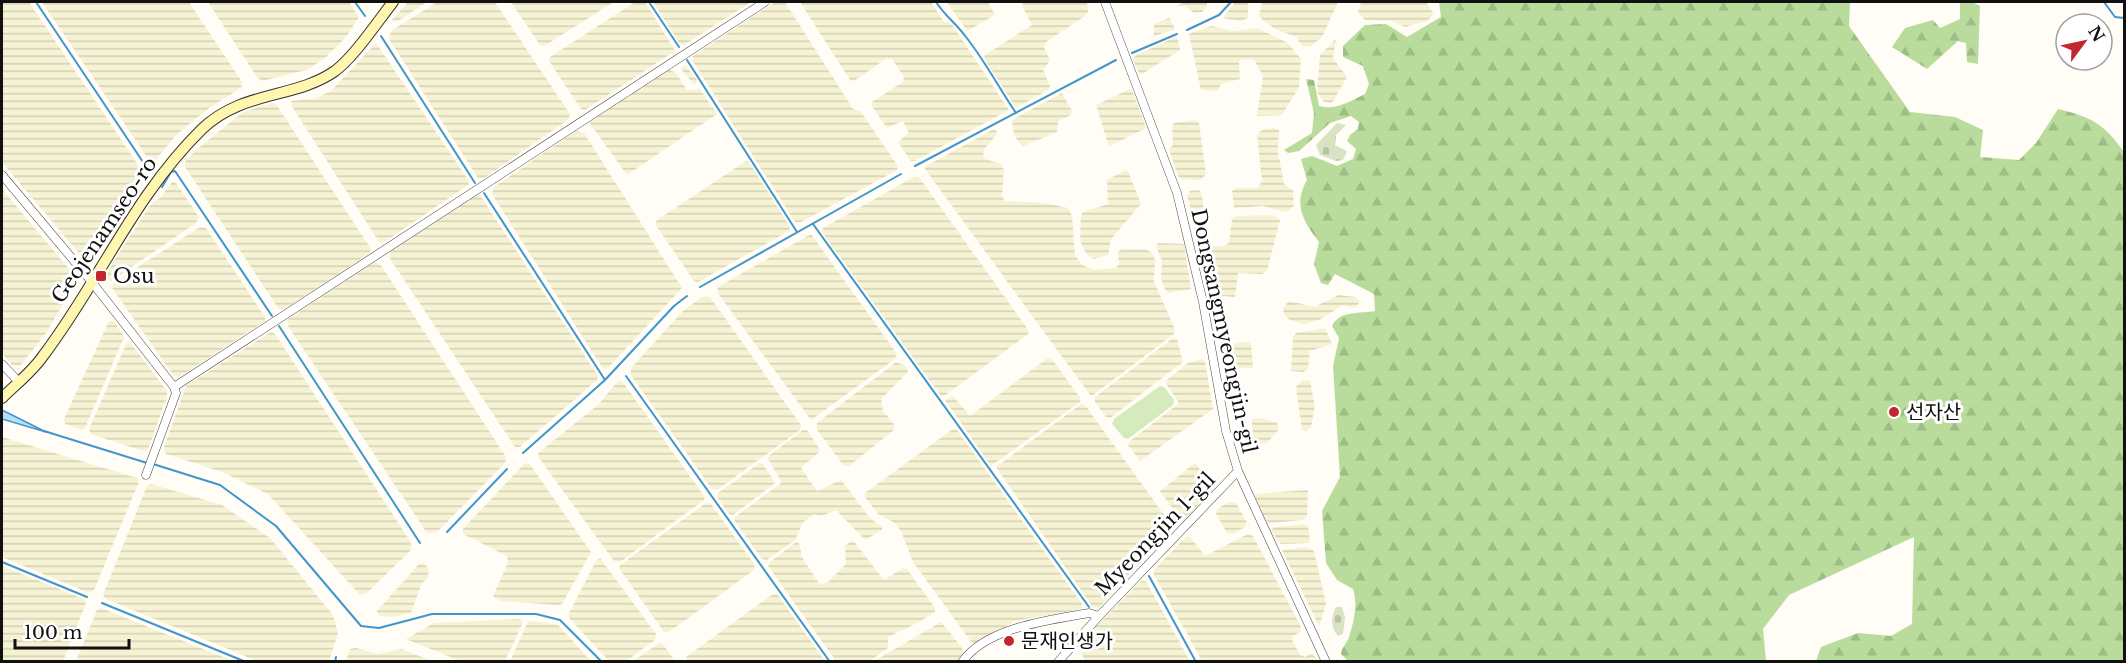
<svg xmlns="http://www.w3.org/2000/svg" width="2126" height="663" viewBox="0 0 2126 663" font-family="'Libre Baskerville','Noto Sans KR',serif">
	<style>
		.farmland { fill: url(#farmland-rules) }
		.grass { fill: #d5ebbd }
		.forest { fill: url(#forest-firs) }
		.cemetery { fill: url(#cemetery-stones) }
		.water { fill: url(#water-ripples); stroke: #3f96cf; stroke-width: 1.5 }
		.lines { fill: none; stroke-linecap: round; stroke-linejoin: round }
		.stream { stroke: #3f96cf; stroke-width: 2 }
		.street-casing { stroke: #444; stroke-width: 9 }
		.secondary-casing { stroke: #333; stroke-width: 12 }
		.street { stroke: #fff; stroke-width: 8 }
		.secondary { stroke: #fff6b0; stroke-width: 10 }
		.poi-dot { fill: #c4262e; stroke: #fff; stroke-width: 2 }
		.labels { text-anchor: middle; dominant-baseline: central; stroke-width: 6; stroke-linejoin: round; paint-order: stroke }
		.street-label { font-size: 20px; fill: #111; stroke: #fff }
		.poi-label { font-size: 20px; fill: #111; stroke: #fff; text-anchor: start }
	</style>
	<defs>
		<pattern id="farmland-rules" width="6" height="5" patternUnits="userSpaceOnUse" patternTransform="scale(1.5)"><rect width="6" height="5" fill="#f6f3d4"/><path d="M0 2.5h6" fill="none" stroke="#d2cfb5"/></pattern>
		<pattern id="forest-firs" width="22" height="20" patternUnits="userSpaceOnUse" patternTransform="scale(1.5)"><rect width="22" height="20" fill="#b9dc9c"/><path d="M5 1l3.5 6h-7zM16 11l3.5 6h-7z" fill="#9ebc85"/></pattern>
		<pattern id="cemetery-stones" width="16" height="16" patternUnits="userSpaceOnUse" patternTransform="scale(1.5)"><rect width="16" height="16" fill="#d9e3c4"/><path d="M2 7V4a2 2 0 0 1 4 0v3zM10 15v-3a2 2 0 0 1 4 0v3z" fill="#b9c2a7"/></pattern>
		<pattern id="water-ripples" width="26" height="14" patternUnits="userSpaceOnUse" patternTransform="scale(1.5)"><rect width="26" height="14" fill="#b9e0f7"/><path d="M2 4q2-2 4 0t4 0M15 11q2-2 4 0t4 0" fill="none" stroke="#9ebfd3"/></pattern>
	</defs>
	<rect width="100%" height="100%" fill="#fffdf5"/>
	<path class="farmland" d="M2 2H29L142 171 144 177 90 258H83L2 162Z
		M42 2H189L242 82 241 88 209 108 176 135 155 161 149 160Z
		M208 2H349L359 17 346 37 324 59 306 70 262 81 257 77Z
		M408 2H427L398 21H391Z
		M437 2H495L570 114 569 119 484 178H478L389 39 391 31Z
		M511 2H614L544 46 540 45Z
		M635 2H645L675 51 585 110 581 109 549 61 550 57Z
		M653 2H751L684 45 680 44Z
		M775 2H785L853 109 861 112 898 166 897 170 801 222H795L692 60 693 56Z
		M800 2H931L944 22 951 23 1009 110 915 161H911L898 142 909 133 903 121 887 128 872 106V102L903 82 904 77 892 59 887 58 854 81 850 80Z
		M947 2H988L995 15 967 31Z
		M1024 2H1087L1088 12 1085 16 1046 42 1044 47 1050 60 1043 70 1050 86 1048 90 1016 108 984 58 985 55 1032 25 1022 5Z
		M1184 2H1207V7L1202 12 1194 13 1185 6 1175 7Z
		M1235 2H1248V18L1240 21 1223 18Z
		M1262 2H1338L1322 37 1311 46 1303 47 1296 37 1275 29 1263 20 1259 16Z
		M1361 2H1426L1434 14 1427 21 1405 27 1392 21 1365 20 1358 12Z
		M1169 18 1175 28 1173 30 1154 36V24Z
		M1211 26 1234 31 1257 28 1288 43 1301 59 1299 87 1282 115 1257 116 1263 76 1254 60 1242 59 1239 62 1240 79 1221 84 1218 91 1201 90 1189 34Z
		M1175 37 1178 39 1180 50 1142 74 1139 73 1133 60 1135 56Z
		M1336 39 1333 58 1347 77 1332 103 1324 102 1317 92 1320 55Z
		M376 43 469 181 468 185 383 243 379 242 291 105V101L316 98 331 91Z
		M685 65 698 81 694 85 681 69Z
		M668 69 676 73 687 90 700 89 717 114 627 175 589 122Z
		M1128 90H1132L1146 128 1110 146 1108 144 1096 105Z
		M1062 93 1072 111 1071 115 1058 121 1057 132 1023 146 1020 144 1014 135 1012 120Z
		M272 103 276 104 371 249 370 253 283 310 278 308 185 167V162L196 150 243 112Z
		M1196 120 1199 122 1206 174 1201 180 1182 179 1178 176 1169 149 1173 145 1172 126 1174 123Z
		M1273 128 1279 130 1278 152 1284 184 1293 190 1294 206 1286 212 1263 206 1234 208 1232 191 1236 188H1258L1262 181 1257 134 1264 129Z
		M994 129 998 133 985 148 983 155 985 159 1001 164 1004 170 1002 196 1005 201 1044 203 1068 208 1072 216 1075 255 1082 265 1093 270 1116 268 1119 264 1118 252 1122 249H1146L1152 253 1155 260 1154 281 1175 330 1174 334 1093 395H1090L925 169 926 166Z
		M576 131 584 133 682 288 607 369 602 367 492 194 494 187Z
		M746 161 749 162 790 227 789 231 698 282 694 281 655 224 657 220Z
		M1125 170 1128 171 1141 204 1111 239 1108 255 1094 259 1086 253 1080 241 1081 216 1083 212 1108 204 1107 180Z
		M914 177H919L1029 331 1028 334 944 396H941L822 232 823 228Z
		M172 182 176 183 199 217 196 223 111 281 105 275 151 204 161 197Z
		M2 189 74 275 76 282 46 333 20 366 12 365 2 353Z
		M1199 190 1202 194 1204 212 1192 214 1187 196 1190 191Z
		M476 195H480L598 376 597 380 520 447H515L389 257 390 252Z
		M1273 215 1280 220 1267 271 1262 274 1238 273 1235 297 1212 295 1200 249 1203 246H1224L1229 243 1232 219 1236 216Z
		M200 227 206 228 265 317V321L179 377 174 376 112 288 113 283Z
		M811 234 897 354 895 359 811 420 717 292 718 287Z
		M1158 243 1184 244 1191 289 1168 293 1165 289 1161 279 1162 261 1156 246Z
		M375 262 380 264 506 457 505 463 437 532 427 533 288 326V319Z
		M1339 295 1355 297 1360 302 1355 308 1343 305 1319 320 1304 324 1290 320 1284 315 1283 308 1289 301 1314 307Z
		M702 297H710L801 425 800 430 717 490 712 489 630 374 632 367 683 311Z
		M109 321H114L124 337 85 428 81 430 65 424 64 419Z
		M1325 328 1332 344 1310 351 1308 369 1303 372 1291 371 1293 337 1296 333Z
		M271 332 275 334 410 541 412 549 367 593 360 595 268 494 222 472 166 454 164 447 186 386Z
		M1173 338 1177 339 1183 362 1110 418 1106 417 1095 402V397Z
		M127 342 132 345 167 391V397L148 449 143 451 91 434 89 429Z
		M1248 342 1251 344 1253 368H1235L1231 344Z
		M1048 358H1051L1081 399 1080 402 991 466 945 400 953 396 970 416Z
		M1201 359 1205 361 1213 409 1140 461 1128 445 1130 441 1178 404V401L1166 384 1167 380 1188 363Z
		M896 362 906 366 908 372 881 399 883 411 894 424V430L849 466H844L817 430V423Z
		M1303 380 1310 381 1315 406 1311 427 1306 431 1302 430 1296 387Z
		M618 381H622L704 496V500L620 562 614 561 539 458 538 453 598 405Z
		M1081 404 1085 405 1172 526 1099 608 1093 607 996 467Z
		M1260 418 1277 423 1279 429 1267 443 1241 448V442L1253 436 1252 419Z
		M953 429 957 430 1082 604 1081 609 1015 621 978 643H972L913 562 901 531 895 523 878 514 865 497V493Z
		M803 430H807L819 448V452L801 468 817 491 841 480 870 518 882 527V530L865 540 836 510 821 516 814 514 803 522 795 540 767 560 762 559 734 520 735 517 780 484 781 481 767 457Z
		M2 437 137 478 139 482 94 590 89 593 2 557Z
		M529 463 591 552 562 604 558 605 500 601 493 596 508 563 507 556 463 534V529L524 464Z
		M760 463 763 464 775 483 733 515 729 514 717 497 718 493Z
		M1195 463 1214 488 1185 519 1181 520 1160 491Z
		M151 484 222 505 270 538 333 615 338 633 329 661H257L106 599 103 595 147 486Z
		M1308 490 1307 517 1302 520 1270 523 1265 520 1254 494Z
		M1229 502 1236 503 1247 522 1246 526 1233 534 1227 533 1216 514 1217 509Z
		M706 503 711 504 755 565 754 570 669 632H664L619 568 620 565Z
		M1305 524 1308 526 1310 541 1308 543 1281 544 1271 531 1274 527Z
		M1248 534 1253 536 1301 627 1300 632 1293 636 1292 640 1300 655 1305 657 1312 653 1318 661H1202L1154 575V570L1186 537H1190L1205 556Z
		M853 540 884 580 903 568 907 569 935 608V612L919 622 888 637V648L870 661H836L768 566 770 562 796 542 799 543 802 557 820 585 828 582 846 564 845 546Z
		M1307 547 1314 551 1326 604 1319 626 1282 550Z
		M600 558 656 634 655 640 626 661H609L569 618V613L596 561Z
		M424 563 429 570 428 577 421 585 411 613 392 617 379 616 377 611 419 564Z
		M2 566 84 599 86 603 63 661H2Z
		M1141 581H1146L1190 661H1085L1078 645Z
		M773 594H777L825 661H687L686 657Z
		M101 608 233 661H76L97 610Z
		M520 619 523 622 505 661H460L406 639 434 623Z
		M534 621 558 625 591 661H510L528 622Z
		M941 622 962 648 963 653 957 661H874Z
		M662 643 675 661H633L658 644Z
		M356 648 377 654 402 649 432 661H346L350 649Z"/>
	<path class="grass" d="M1160 386 1164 387 1174 400 1173 405 1128 439 1124 438 1112 424 1114 419Z"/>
	<path class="forest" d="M1439 2H1850L1849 26 1910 112 1955 117 1983 130 1980 157 2019 160 2036 143 2058 109C2092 117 2104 124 2124 152V661H1816L1821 647 1858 633 1891 636 1912 624 1914 537 1789 595 1763 629 1766 661H1348L1341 654C1342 646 1347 644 1349 637 1354 622 1358 604 1353 589L1337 580 1326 563 1322 511 1340 477 1333 366 1339 338 1332 326C1339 310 1361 314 1375 311L1374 294 1335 274 1328 285 1321 283 1314 264 1319 242C1303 221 1293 205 1307 180L1301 159 1312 156 1337 166 1353 159 1356 149 1347 141 1350 135 1358 129 1359 122 1351 116 1330 123 1299 151 1288 153 1284 150 1312 133 1314 113 1306 79 1314 80 1319 106C1336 111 1350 101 1365 94L1369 84 1363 66 1343 57V46L1365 25 1386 24 1407 37 1441 17Z
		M1960 2H1972L1980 6 1978 64 1967 62 1966 43 1958 41 1927 69 1892 47 1905 28 1933 20 1940 28 1960 19Z"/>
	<path class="cemetery" d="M1337 123 1346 125 1336 135 1335 145 1347 151 1343 160 1336 161 1320 155 1316 145Z
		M1336 607H1342L1345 617 1343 634 1338 636C1330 627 1331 617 1336 607Z"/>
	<path class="water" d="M2 410 46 432 2 419Z"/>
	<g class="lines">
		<path class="stream" d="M36 2 149 171
			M355 2 365 16
			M649 2 679 47
			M936 2C945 16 956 23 966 37 985 61 999 88 1016 113
			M2104 2 2115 17 2124 18
			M1187 30 1219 15 1231 2
			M381 36 475 183
			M1132 53 1177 34
			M687 60 797 232
			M915 166 1116 60
			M162 187 171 172 175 171 272 316
			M484 193 605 380
			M813 224 1089 607
			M700 287 901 174
			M279 326 420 543
			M626 376 830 662
			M44 431 147 463
			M523 453 605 380 674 306 687 296
			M153 464 220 485 276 526 361 626 379 628 432 614H536L560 620 602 662
			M447 532 507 469
			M2 562 87 597
			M1149 576 1196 662
			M102 603 246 662
			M335 662 336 657"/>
		<g class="street-casing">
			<path id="street" d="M1105 2 1177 193 1203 302 1226 431 1238 471 1326 662
				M2 175 91 281 174 387 176 393 146 475
				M2 364 18 381
				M174 387 765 2
				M962 662C987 627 1050 620 1089 613L1099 616 1238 471
				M1058 662 1099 616"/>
		</g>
		<g class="secondary-casing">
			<path id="secondary" d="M2 398C15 385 32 372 43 356 100 281 133 197 202 129 243 90 295 99 335 71 354 57 378 21 393 2"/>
		</g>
		<use href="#street" class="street"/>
		<use href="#secondary" class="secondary"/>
	</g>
	<g class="poi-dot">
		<rect x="95" y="270" width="12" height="12" rx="3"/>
		<circle cx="1894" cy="412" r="6"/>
		<circle cx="1009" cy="641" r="6"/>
	</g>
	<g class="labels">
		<g class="street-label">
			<text transform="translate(104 230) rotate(-56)">Geojenamseo-ro</text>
			<text transform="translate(1224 331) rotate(78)">Dongsangmyeongjin-gil</text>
			<text transform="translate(1155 534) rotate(-46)">Myeongjin 1-gil</text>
		</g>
		<g class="poi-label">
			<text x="113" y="276">Osu</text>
			<text x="1906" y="412">선자산</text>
			<text x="1021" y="641">문재인생가</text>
		</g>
	</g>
	<rect width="2126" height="663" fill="none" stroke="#111111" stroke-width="6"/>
	<g transform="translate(2084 42) rotate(57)"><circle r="28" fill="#ffffff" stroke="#a0a0a0" stroke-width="1.5"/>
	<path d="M0-4.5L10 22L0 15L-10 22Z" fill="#c4262e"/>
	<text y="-9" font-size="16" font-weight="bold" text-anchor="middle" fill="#111111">N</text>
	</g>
	<path d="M15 639v9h114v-9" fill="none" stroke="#111111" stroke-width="3"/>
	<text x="24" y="639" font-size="18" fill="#111111" stroke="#ffffff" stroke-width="4.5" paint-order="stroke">100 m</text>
</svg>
